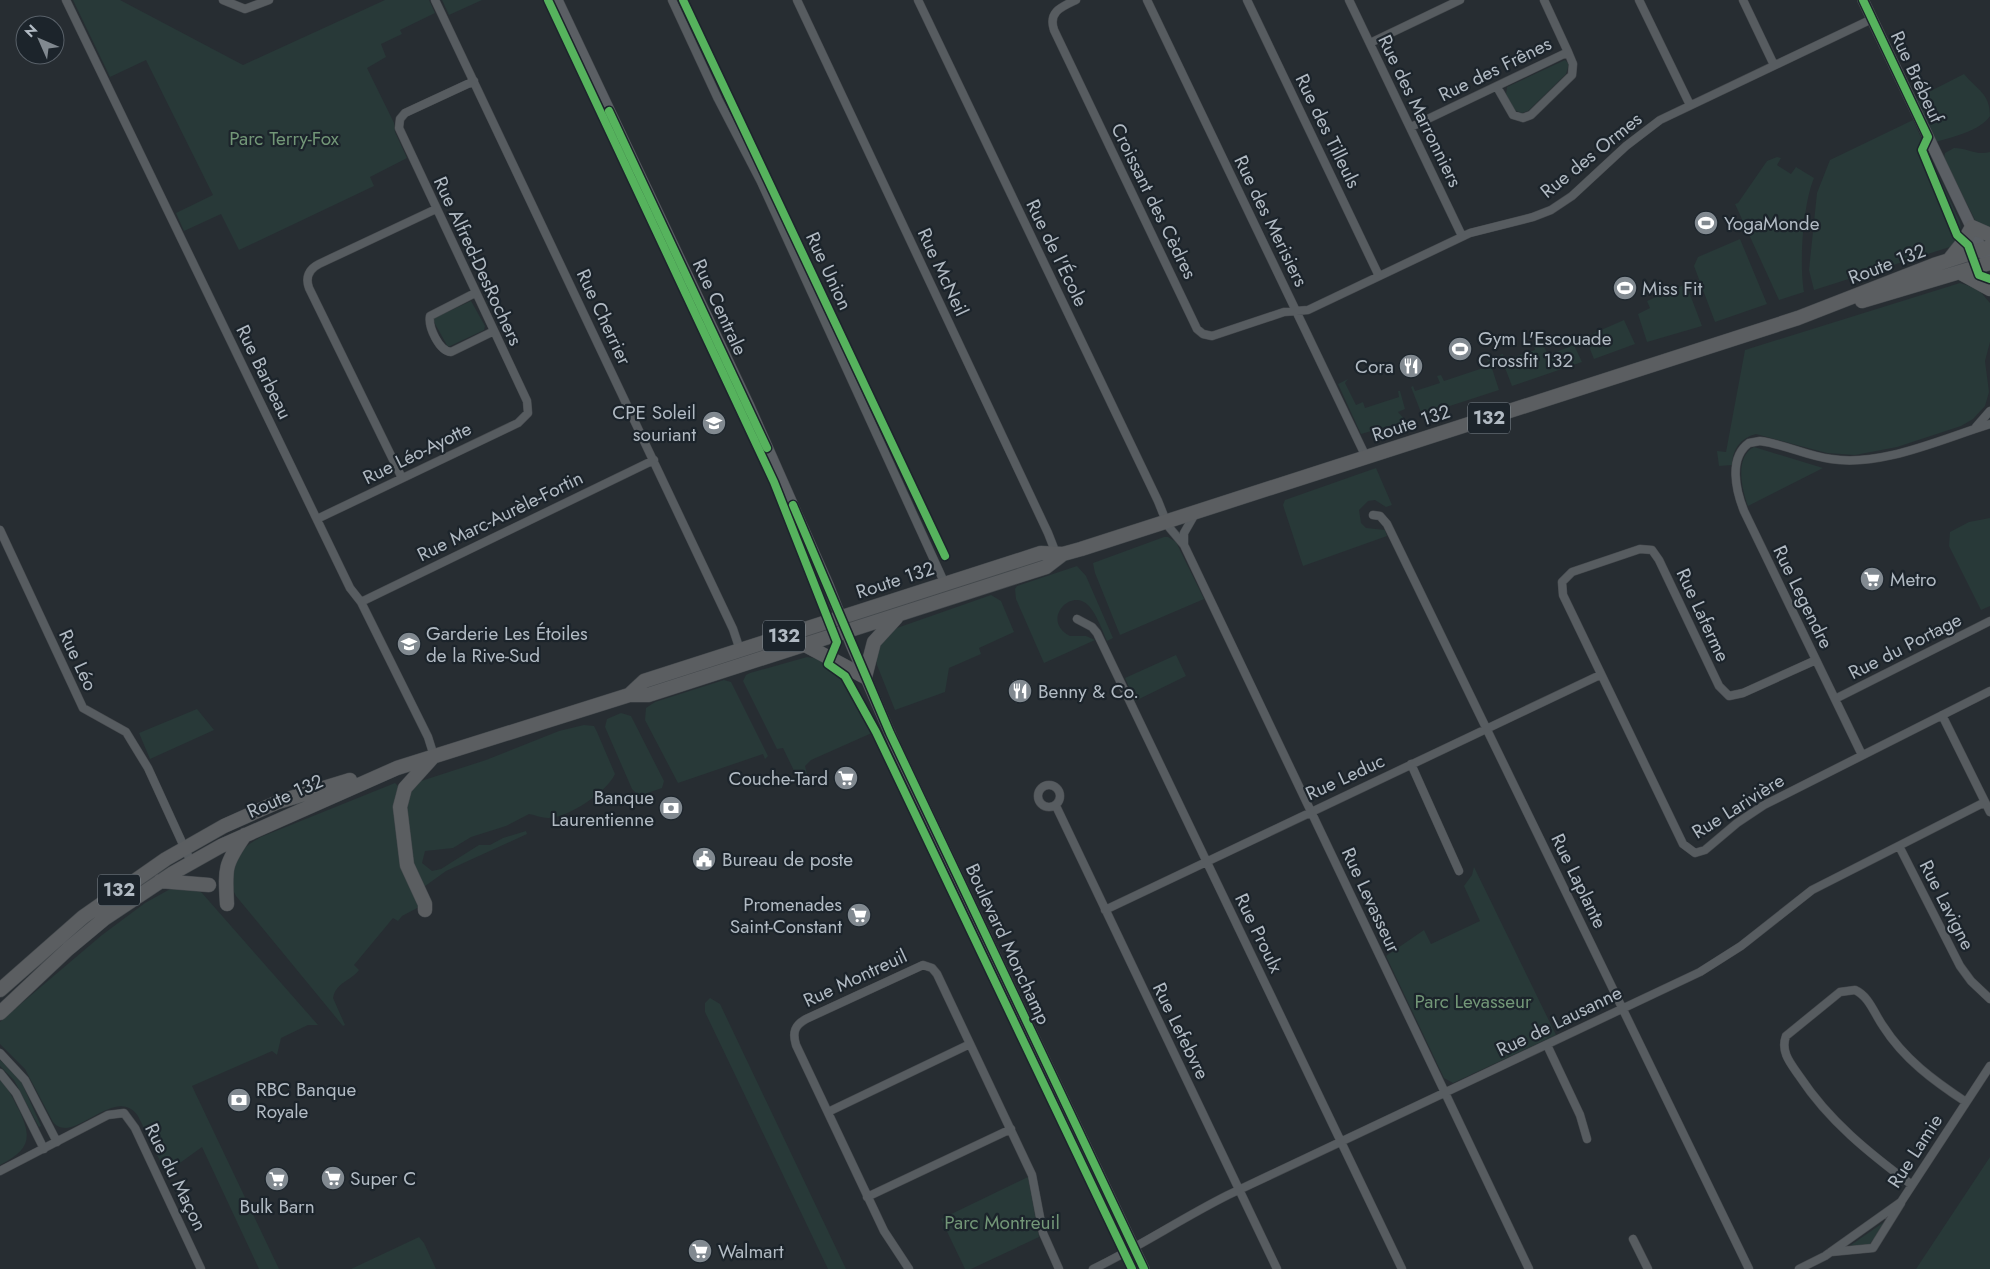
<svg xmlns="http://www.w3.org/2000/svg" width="1990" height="1269" viewBox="0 0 1990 1269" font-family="Jost,sans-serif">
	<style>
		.green { fill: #283938 }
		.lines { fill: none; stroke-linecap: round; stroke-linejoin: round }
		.street-casing { stroke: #45494d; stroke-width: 9 }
		.secondary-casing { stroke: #45494d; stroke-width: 12 }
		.highway-casing { stroke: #44494d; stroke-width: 15 }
		.street { stroke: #575c60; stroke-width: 8 }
		.secondary { stroke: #5b5f64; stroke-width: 11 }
		.highway { stroke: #5b5e61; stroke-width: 14 }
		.cycleway-casing { stroke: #1c242b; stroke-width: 11 }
		.cycleway { stroke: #56b35d; stroke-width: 8 }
		.labels { text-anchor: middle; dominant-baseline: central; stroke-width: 4.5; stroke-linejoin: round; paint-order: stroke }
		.shield { fill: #1c242b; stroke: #848d95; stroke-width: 1 }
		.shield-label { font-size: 18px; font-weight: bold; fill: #b1bac3 }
		.street-label { font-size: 19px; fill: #b1bac3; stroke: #1c242b }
		.park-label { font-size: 19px; fill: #729677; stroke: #1c242b }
		.poi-label { font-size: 19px; fill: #b1bac3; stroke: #1c242b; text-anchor: start }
	</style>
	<rect width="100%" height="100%" fill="#272d32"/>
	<path class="green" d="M73 0H120L243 65 385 0H429L435 13 400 30 402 34 381 44 386 57 367 68 394 123 395 132 407 158 370 177 374 186 239 250 221 214 184 231 176 213 213 195 146 60 110 77Z
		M442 0H482L449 15Z
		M1565 60 1569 64 1566 74 1528 111 1522 113 1514 110 1506 95 1507 87Z
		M1964 74C1977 90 1990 93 1990 116 1980 131 1952 137 1936 142L1915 99Z
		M1913 120 1960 222C1962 232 1959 237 1953 246L1814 290 1809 270 1817 193 1830 160Z
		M1954 148C1967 148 1977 156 1990 152V229L1975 220 1944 158 1945 153Z
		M1777 157 1781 158 1777 165 1791 174 1796 167 1814 178C1803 204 1799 264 1804 292L1779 300 1735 204 1738 203 1767 161Z
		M1740 239 1767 304 1715 322 1694 266 1698 257Z
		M1960 283 1978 289 1990 303V342L1985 361 1989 392 1985 406 1973 419 1961 426 1897 447 1855 455 1827 453 1756 434C1740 438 1732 450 1732 465L1719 466 1717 451 1726 452 1745 350Z
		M1686 284 1702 326 1647 342 1638 314 1650 308 1647 301Z
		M471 301 485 326 484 330 448 347 434 322V318Z
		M1624 320 1635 344 1594 359 1590 349 1592 334Z
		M1541 340 1548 355 1574 345 1582 362 1512 386 1500 355 1503 354 1505 360 1535 350 1533 343Z
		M1487 359H1489L1499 390 1422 415 1411 387 1413 386 1415 391 1440 383 1437 376 1441 375 1444 381 1489 366Z
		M1348 379 1345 383 1356 405 1363 402 1365 408 1399 397 1398 391H1400L1405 409 1398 412 1406 421 1361 434 1338 384Z
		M1754 447 1823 468 1748 506C1742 490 1734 457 1754 447Z
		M1376 468 1392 505 1386 507 1375 500 1368 501 1359 510 1361 523 1366 528 1385 530 1387 536 1303 566 1283 505 1285 500Z
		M1990 518V606L1981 610 1949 546 1950 532 1969 522Z
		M1164 537H1168L1176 542 1204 599 1120 635 1095 573 1093 563Z
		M1077 566 1086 576 1113 638 1107 641C1102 630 1097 615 1089 606 1071 586 1040 621 1070 636H1086L1095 640 1044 663 1016 599 1015 589 1017 586Z
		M991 595 1001 601 1014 632 979 648 981 654 949 668 945 692 895 710 877 665 876 656 881 640 897 628Z
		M1176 655 1186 676 1135 701 1125 678Z
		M807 657C844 659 859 705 874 732L811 760 805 766 807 774 799 781 783 748 777 749 743 681 746 675 750 673Z
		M724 680 731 682 768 756 765 759 763 754 678 783 645 720 646 708 655 702Z
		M197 709 214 730 150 759 139 733Z
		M621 713 631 716 664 781 662 788 639 796 632 789 605 727 607 719Z
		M584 725 594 726 597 732 615 774C607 792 568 818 548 818 542 818 535 815 529 814L506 826 471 837 453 848 425 851 422 863 432 871 441 869 479 845H490L503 838 526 831 527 834 446 871 421 889 414 872 405 800 408 791 418 782 486 760 559 731Z
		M395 783 400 788 421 906 402 916 398 921 393 918 354 965 359 970C351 981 336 982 333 998L345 1025 343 1026 236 896C221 870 238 849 261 837Z
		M1474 867 1556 1035 1453 1083 1444 1078 1386 956 1424 930 1431 944 1480 921 1464 886 1472 875Z
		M172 888 195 889 202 893 318 1025H308L281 1038 277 1055 272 1051 192 1086 279 1269H259L202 1147 166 1173 138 1116C115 1083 73 1147 53 1122L25 1069 0 1044V1022L3 1019 102 935 145 903Z
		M710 998 720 1004 846 1269H828L705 1012V1003Z
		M0 1060 20 1079 41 1126 39 1127 14 1080 0 1066Z
		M0 1080C9 1088 13 1099 19 1110 33 1139 29 1150 0 1165Z
		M1990 1157V1269H1916Z
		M1028 1177 1039 1237 971 1269H965L941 1219Z
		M1887 1220 1869 1245 1850 1246 1851 1245Z
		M419 1237 424 1243 436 1269H351Z"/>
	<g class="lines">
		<g class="street-casing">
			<path id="street" d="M66 0 350 588 361 602 428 737 434 756
				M223 0 245 9 269 0
				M435 0 733 629 740 650
				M672 0 718 99 761 182 945 584
				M797 0 1048 533 1057 556
				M918 0 1158 501 1168 526 1184 545
				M1076 0C1061 7 1048 12 1054 30L1197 329 1203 334 1212 336 1284 312 1308 310 1470 233 1533 217 1551 210 1572 196 1626 146 1660 120 1872 19
				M1147 0 1366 457
				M1247 0 1379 276
				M1349 0 1462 236
				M1639 0 1690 105
				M1743 0 1774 65
				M1370 43 1460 0
				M1497 87 1513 115 1523 118 1531 115 1572 75 1573 64 1568 52
				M1411 127 1568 52 1544 0
				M475 293 430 316C428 327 439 351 451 352L494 331
				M1976 427 1990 411
				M402 478 309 288C305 277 309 269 319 264L436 209
				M1196 512 1184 533V545L1529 1269
				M1373 515 1380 516 1387 524 1749 1269
				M317 519 518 423 528 413 527 401 399 128 400 119 405 113 474 81
				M0 530 83 708 126 732 148 768 191 862
				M361 602 654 460
				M1077 619 1092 627 1097 633 1402 1269
				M1816 660 1743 693 1729 696 1719 686 1659 560 1652 550 1640 549 1572 572 1562 582 1563 595 1683 844 1695 853 1705 850 1737 823 1764 805 1990 691
				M1835 699 1990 621
				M1942 715 1990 812
				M1862 755 1744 511C1736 491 1728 458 1749 443L1760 441C1784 444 1807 456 1831 459 1882 467 1941 439 1990 424
				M1411 764 1459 871
				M1038 796a11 11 0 1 1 22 0a11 11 0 1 1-22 0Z
				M1056 806 1277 1269
				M1899 846 1960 966 1971 981 1990 999
				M1105 910 1600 675
				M1547 1045 1580 1115 1587 1139
				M0 1053 25 1080 57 1142
				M0 1073 16 1093 44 1149
				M828 1112 970 1044
				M0 1171 108 1115 124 1113 135 1128 201 1269
				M1912 1185C1869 1153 1829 1121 1800 1077 1791 1064 1780 1052 1786 1036L1840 992 1855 990C1869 996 1875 1015 1883 1026 1904 1059 1934 1081 1966 1102
				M867 1197 1011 1129
				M1633 1239 1648 1269
				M1831 1252 1873 1248 1901 1203
				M909 1269 884 1231 796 1045C792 1032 795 1025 806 1019L923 965 932 968 937 974 1032 1175 1043 1233 1059 1269
				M1093 1269C1139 1247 1182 1218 1228 1195L1700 972 1741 946 1812 890 1985 802
				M1799 1269 1825 1256 1901 1202 1990 1066"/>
		</g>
		<g class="secondary-casing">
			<path id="secondary" d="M557 0 748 404 828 585 851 644 895 745 1144 1269
				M1863 0 1985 256"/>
		</g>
		<g class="highway-casing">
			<path id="highway" d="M1949 260 1964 241 1972 227 1990 235
				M1961 273 1990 289
				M1862 301 1990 263
				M807 646 865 677 874 642 896 618
				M629 695 644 681 1041 553 1063 554 1081 549 1798 318 1934 265 1990 247
				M160 881 209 885
				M227 904C225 869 224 865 245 835
				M425 910V904L407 865 400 807 405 788 433 757
				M0 990 83 917 166 859 224 826 278 802 350 780
				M0 1013 68 949 104 919 173 873 221 846 397 768 629 695H648L1046 567 1063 554"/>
		</g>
		<use href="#street" class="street"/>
		<use href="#secondary" class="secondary"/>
		<use href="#highway" class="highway"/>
		<g class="cycleway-casing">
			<path id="cycleway" d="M548 0 774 482 837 642 828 664 845 676 876 732 1132 1269
				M683 0 945 556
				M1863 0 1928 137 1922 150 1957 235 1968 245 1979 275 1990 279
				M609 111 767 448
				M793 505 890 733 1144 1269"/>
		</g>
		<use href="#cycleway" class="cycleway"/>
	</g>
	<defs>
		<g id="stadium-disc" transform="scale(1.25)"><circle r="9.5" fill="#818990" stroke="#1c242b"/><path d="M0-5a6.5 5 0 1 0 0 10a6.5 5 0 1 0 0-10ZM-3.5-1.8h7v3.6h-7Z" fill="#fff"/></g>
		<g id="restaurant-disc" transform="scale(1.25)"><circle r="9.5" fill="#818990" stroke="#1c242b"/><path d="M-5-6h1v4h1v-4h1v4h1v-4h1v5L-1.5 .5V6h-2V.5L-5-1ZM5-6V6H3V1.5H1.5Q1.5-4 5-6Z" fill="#fff"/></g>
		<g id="school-disc" transform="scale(1.25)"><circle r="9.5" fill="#818990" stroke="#1c242b"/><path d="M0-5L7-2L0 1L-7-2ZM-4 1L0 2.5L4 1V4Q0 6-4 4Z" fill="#fff"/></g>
		<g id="supermarket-disc" transform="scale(1.25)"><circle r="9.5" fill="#818990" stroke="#1c242b"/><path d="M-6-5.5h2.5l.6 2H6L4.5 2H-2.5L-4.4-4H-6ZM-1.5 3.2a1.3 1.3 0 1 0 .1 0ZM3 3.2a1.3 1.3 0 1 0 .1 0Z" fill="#fff"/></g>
		<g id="bank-disc" transform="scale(1.25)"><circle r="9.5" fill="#818990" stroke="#1c242b"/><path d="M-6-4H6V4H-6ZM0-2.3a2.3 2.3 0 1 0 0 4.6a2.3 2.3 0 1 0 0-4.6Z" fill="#fff"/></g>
		<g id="civic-disc" transform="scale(1.25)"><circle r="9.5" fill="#818990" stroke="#1c242b"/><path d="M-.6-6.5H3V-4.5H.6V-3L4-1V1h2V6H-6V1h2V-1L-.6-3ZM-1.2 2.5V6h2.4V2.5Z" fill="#fff"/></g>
	</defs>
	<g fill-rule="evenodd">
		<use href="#stadium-disc" x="1706" y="223"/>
		<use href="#stadium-disc" x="1625" y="288"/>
		<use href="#stadium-disc" x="1460" y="349"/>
		<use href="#restaurant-disc" x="1411" y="366"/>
		<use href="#school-disc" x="714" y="423"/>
		<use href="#supermarket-disc" x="1872" y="579"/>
		<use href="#school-disc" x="409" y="644"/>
		<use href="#restaurant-disc" x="1020" y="691"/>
		<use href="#supermarket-disc" x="846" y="778"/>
		<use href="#bank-disc" x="671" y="808"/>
		<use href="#civic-disc" x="704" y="859"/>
		<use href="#supermarket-disc" x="859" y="915"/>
		<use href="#bank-disc" x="239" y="1100"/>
		<use href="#supermarket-disc" x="333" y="1178"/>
		<use href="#supermarket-disc" x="277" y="1179"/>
		<use href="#supermarket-disc" x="700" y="1251"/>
	</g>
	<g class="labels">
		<g class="shield">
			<rect x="1468" y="402.5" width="42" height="31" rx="4"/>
			<rect x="763" y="620.5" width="42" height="31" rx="4"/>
			<rect x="98" y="874.5" width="42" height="31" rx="4"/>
		</g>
		<g class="shield-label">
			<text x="1489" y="418">132</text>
			<text x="784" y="636">132</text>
			<text x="119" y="890">132</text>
		</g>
		<g class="street-label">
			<text transform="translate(1495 69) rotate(-26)">Rue des Frênes</text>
			<text transform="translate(1917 77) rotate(65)">Rue Brébeuf</text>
			<text transform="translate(1420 111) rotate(64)">Rue des Marronniers</text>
			<text transform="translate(1328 131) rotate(64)">Rue des Tilleuls</text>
			<text transform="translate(1591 155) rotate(-39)">Rue des Ormes</text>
			<text transform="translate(1154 201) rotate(64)">Croissant des Cèdres</text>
			<text transform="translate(1271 221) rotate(64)">Rue des Merisiers</text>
			<text transform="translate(1057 253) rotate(64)">Rue de l'École</text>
			<text transform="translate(478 261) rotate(65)">Rue Alfred-DesRochers</text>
			<text transform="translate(1887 264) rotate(-21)">Route 132</text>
			<text transform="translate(829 271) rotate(65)">Rue Union</text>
			<text transform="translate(943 272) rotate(65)">Rue McNeil</text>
			<text transform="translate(720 307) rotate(65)">Rue Centrale</text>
			<text transform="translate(604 317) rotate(65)">Rue Cherrier</text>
			<text transform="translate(264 372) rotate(64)">Rue Barbeau</text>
			<text transform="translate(1411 423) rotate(-18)">Route 132</text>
			<text transform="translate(417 453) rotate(-26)">Rue Léo-Ayotte</text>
			<text transform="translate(500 516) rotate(-26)">Rue Marc-Aurèle-Fortin</text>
			<text transform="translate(895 580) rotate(-18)">Route 132</text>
			<text transform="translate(1803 597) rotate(64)">Rue Legendre</text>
			<text transform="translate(1703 615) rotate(65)">Rue Laferme</text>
			<text transform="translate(1905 646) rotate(-27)">Rue du Portage</text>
			<text transform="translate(78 660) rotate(65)">Rue Léo</text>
			<text transform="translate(1345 777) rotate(-25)">Rue Leduc</text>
			<text transform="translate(285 796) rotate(-24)">Route 132</text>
			<text transform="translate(1738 806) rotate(-32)">Rue Larivière</text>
			<text transform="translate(1579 881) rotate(64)">Rue Laplante</text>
			<text transform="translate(1371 900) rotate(65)">Rue Levasseur</text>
			<text transform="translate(1947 905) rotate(63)">Rue Lavigne</text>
			<text transform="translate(1259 933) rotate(64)">Rue Proulx</text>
			<text transform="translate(1008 944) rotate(65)">Boulevard Monchamp</text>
			<text transform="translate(855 978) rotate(-25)">Rue Montreuil</text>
			<text transform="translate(1559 1021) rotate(-26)">Rue de Lausanne</text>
			<text transform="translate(1181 1031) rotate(64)">Rue Lefebvre</text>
			<text transform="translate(1915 1151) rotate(-57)">Rue Lamie</text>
			<text transform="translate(176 1177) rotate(64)">Rue du Maçon</text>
		</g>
		<g class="park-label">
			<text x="284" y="138">Parc Terry-Fox</text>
			<text x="1473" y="1001">Parc Levasseur</text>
			<text x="1002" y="1222">Parc Montreuil</text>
		</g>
		<g class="poi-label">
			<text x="1724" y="223">YogaMonde</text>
			<text x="1642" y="288">Miss Fit</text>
			<text x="1478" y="338">Gym L'Escouade<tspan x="1478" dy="22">Crossfit 132</tspan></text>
			<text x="1394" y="366" text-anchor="end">Cora</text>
			<text x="696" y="412" text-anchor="end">CPE Soleil<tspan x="696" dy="22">souriant</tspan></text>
			<text x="1890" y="579">Metro</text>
			<text x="426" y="633">Garderie Les Étoiles<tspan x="426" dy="22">de la Rive-Sud</tspan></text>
			<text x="1038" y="691">Benny &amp; Co.</text>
			<text x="828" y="778" text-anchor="end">Couche-Tard</text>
			<text x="654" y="797" text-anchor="end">Banque<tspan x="654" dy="22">Laurentienne</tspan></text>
			<text x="722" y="859">Bureau de poste</text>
			<text x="842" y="904" text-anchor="end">Promenades<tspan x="842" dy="22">Saint-Constant</tspan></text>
			<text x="256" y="1089">RBC Banque<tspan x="256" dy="22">Royale</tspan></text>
			<text x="350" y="1178">Super C</text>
			<text x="277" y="1206" text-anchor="middle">Bulk Barn</text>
			<text x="718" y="1251">Walmart</text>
		</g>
	</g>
	<g transform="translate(40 40) rotate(315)"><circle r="24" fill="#1c242b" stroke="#586068"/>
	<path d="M0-4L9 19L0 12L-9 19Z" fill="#818990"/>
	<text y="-8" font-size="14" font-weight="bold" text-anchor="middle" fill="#b1bac3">N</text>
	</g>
</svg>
